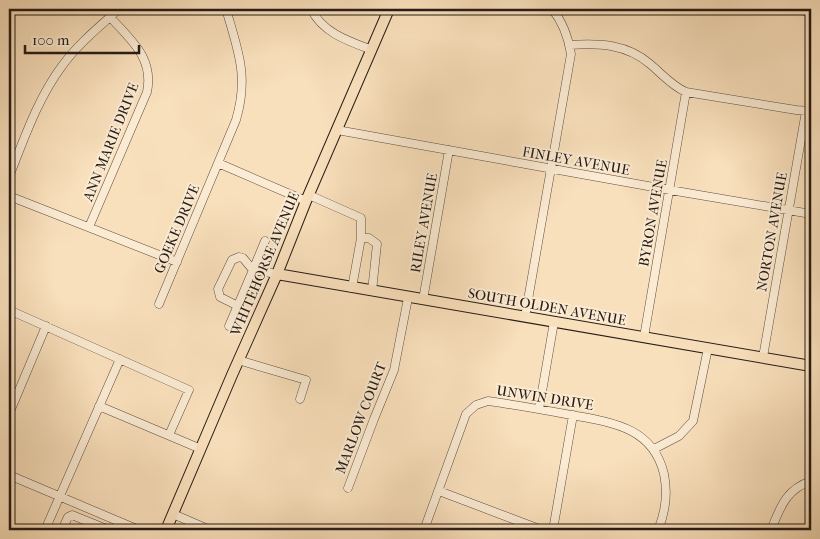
<svg xmlns="http://www.w3.org/2000/svg" width="820" height="539" viewBox="0 0 820 539" font-family="'IM FELL French Canon',serif">
	<style>
		.lines { fill: none; stroke-linecap: round; stroke-linejoin: round }
		.minor-casing { stroke: #5b4c40; stroke-width: 9 }
		.major-casing { stroke: #261b16; stroke-width: 12 }
		.minor { stroke: #fbebd3; stroke-width: 8 }
		.major { stroke: #f9e0bc; stroke-width: 10 }
		.labels { text-anchor: middle; dominant-baseline: central; stroke-width: 4; stroke-linejoin: round; paint-order: stroke }
		.street-label { font-size: 14px; fill: #261b16; stroke: #fbebd3 }
	</style>
	<rect width="100%" height="100%" fill="#f9e0bc"/>
	<filter id="stains"><feTurbulence type="fractalNoise" baseFrequency=".004" numOctaves="4"/><feColorMatrix values="0 0 0 0 .2 0 0 0 0 .09 0 0 0 0 .02 0 0 0 .5 -.17"/></filter>
	<radialGradient id="worn" r=".72"><stop offset=".6" stop-color="#630" stop-opacity="0"/><stop offset="1" stop-color="#630" stop-opacity=".3"/></radialGradient>
	<g class="lines">
		<g class="minor-casing">
			<path id="minor" d="M311 9C323 33 348 41 372 50
				M800 9 811 14
				M570 45C599 43 627 44 650 64 662 74 672 86 686 92L796 110 811 111
				M337 130 670 190 811 214
				M218 163 306 201
				M9 177C24 139 38 98 62 66 78 44 99 27 119 9
				M309 195 361 218V238
				M9 196 177 262
				M89 227 147 92C154 58 131 40 110 17
				M253 270 265 241
				M352 288 361 238H369L377 244 372 291
				M423 300 449 150
				M159 304 236 120C249 76 238 51 226 9
				M238 306 220 297 218 289 232 260 239 257 243 258 253 270
				M9 310 189 390 169 435
				M525 317 571 54C568 36 563 22 552 9
				M229 326 253 270 277 274
				M644 337 686 92
				M763 357 806 111
				M238 360 306 380 300 399
				M99 406 201 449
				M539 409 554 322
				M9 414 46 326
				M654 449 679 436 693 421 708 348
				M9 475 139 530
				M348 488 374 419 394 370 408 298
				M439 491 542 530
				M173 514 210 530
				M45 530 120 359
				M62 530 68 517 72 515 109 530
				M424 530 466 414 476 405 488 401C516 405 544 410 571 415 611 422 653 427 664 474 668 494 666 511 658 530
				M553 530 573 415
				M771 530C780 508 786 489 811 481"/>
		</g>
		<g class="major-casing">
			<path id="major" d="M277 274 811 366
				M166 530 232 375 277 274 306 201 389 9"/>
		</g>
		<use href="#minor" class="minor"/>
		<use href="#major" class="major"/>
	</g>
	<g class="labels">
		<g class="street-label">
			<text transform="translate(111 142) rotate(-68)">ANN MARIE DRIVE</text>
			<text transform="translate(576 161) rotate(10)">FINLEY AVENUE</text>
			<text transform="translate(653 213) rotate(-80)">BYRON AVENUE</text>
			<text transform="translate(424 223) rotate(-80)">RILEY AVENUE</text>
			<text transform="translate(177 229) rotate(-67)">GOEKE DRIVE</text>
			<text transform="translate(772 232) rotate(-80)">NORTON AVENUE</text>
			<text transform="translate(265 264) rotate(-67)">WHITEHORSE AVENUE</text>
			<text transform="translate(547 307) rotate(10)">SOUTH OLDEN AVENUE</text>
			<text transform="translate(545 398) rotate(9)">UNWIN DRIVE</text>
			<text transform="translate(361 418) rotate(-69)">MARLOW COURT</text>
		</g>
	</g>
	<rect width="820" height="539" fill="none" stroke="#f9e0bc" stroke-width="30"/>
	<rect x="10" y="10" width="800" height="519" fill="none" stroke="#261b16" stroke-width="2.5"/>
	<rect x="15" y="15" width="790" height="509" fill="none" stroke="#261b16"/>
	<path d="M25 45v8h114v-8" fill="none" stroke="#261b16" stroke-width="2.5"/>
	<text x="32" y="45" font-size="15" fill="#261b16" stroke="#fbebd3" stroke-width="4" paint-order="stroke">100 m</text>
	<rect width="100%" height="100%" filter="url(#stains)"/>
	<rect width="100%" height="100%" fill="url(#worn)"/>
</svg>
